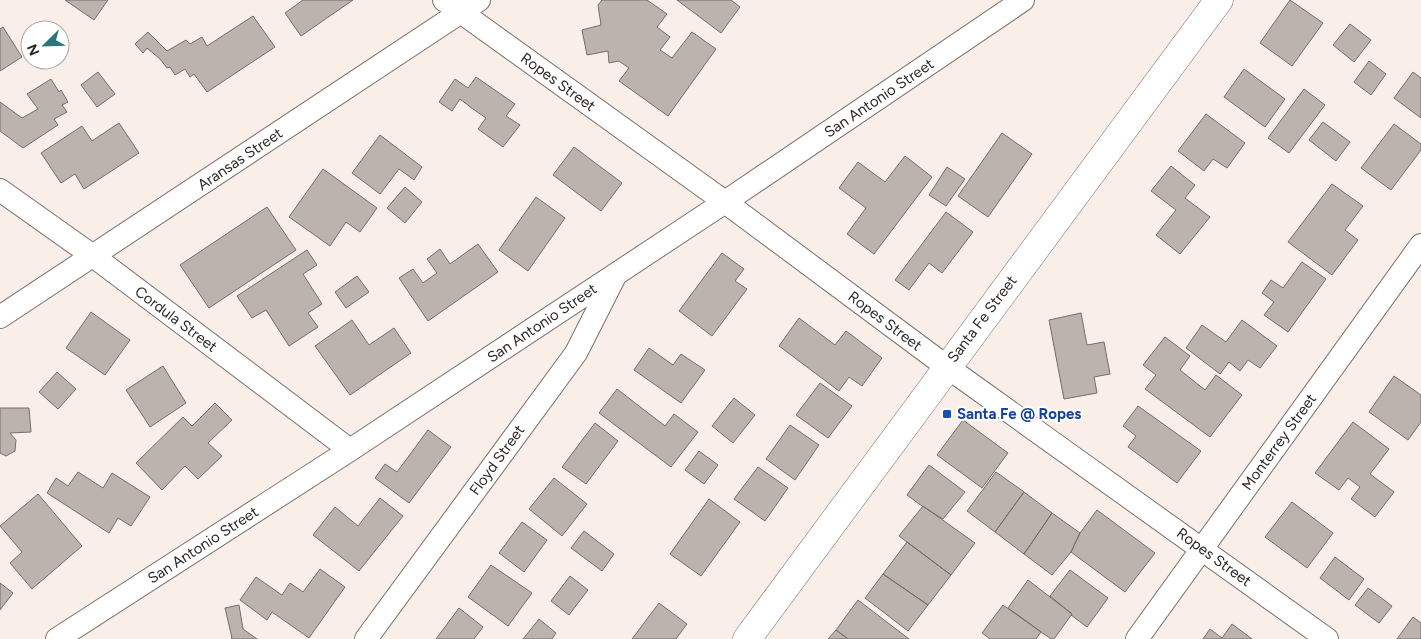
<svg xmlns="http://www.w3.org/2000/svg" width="1421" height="639" viewBox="0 0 1421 639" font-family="Figtree,sans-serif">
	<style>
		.building { fill: #bdb3ad; stroke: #766d67 }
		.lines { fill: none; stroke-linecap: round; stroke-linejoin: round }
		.minor-casing { stroke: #7b716c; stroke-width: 24 }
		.secondary-casing { stroke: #7b716c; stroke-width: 29 }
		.minor { stroke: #fff; stroke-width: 22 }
		.secondary { stroke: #fff; stroke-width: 28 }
		.transit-dot { fill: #1a4fb4; stroke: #fff; stroke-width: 2 }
		.labels { text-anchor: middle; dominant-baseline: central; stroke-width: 4; stroke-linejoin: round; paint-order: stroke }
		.street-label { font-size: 15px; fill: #2c2826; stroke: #fff }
		.transit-label { font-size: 15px; font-weight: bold; fill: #164399; stroke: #fff; text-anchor: start }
	</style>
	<rect width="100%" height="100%" fill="#faefe8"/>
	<path class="building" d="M65 0H108L94 20Z
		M303 0H353L301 36 285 13Z
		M602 0H647L667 14 657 27 670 37 660 50 672 58 692 32 716 49 668 116 619 81 629 68 619 61 609 63 608 51 587 55 582 30 601 25 598 5Z
		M677 0H731L740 7 721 33Z
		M1290 0 1323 23 1292 66 1260 43Z
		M253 16 275 47 207 92 194 74 190 77 185 69 175 75 170 67 167 68 160 59 147 48 143 53 135 44 148 32 167 51 186 40 190 44 202 37 207 46Z
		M1350 24 1371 40 1354 62 1333 45Z
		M3 27 22 57 0 71V29Z
		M1369 61 1386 74 1371 95 1354 82Z
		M1244 69 1285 99 1265 127 1224 97Z
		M98 72 115 94 97 107 81 85Z
		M1413 72 1421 78V118L1394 98Z
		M476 77 515 104 506 116 520 125 503 147 478 129 486 118 473 109 460 99 452 111 439 102 455 79 468 88Z
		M51 79 59 92 61 90 68 102 62 105 67 112 54 119 58 125 23 148 0 131V102L22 118 38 109 27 94Z
		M1304 89 1325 105 1289 153 1268 138Z
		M1206 114 1245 143 1227 168 1213 159 1204 171 1178 151Z
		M1323 122 1350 142 1336 161 1309 140Z
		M119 123 139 153 84 189 75 174 61 183 41 153 82 126 92 141Z
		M1394 124 1421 144V150L1391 190 1361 168Z
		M1002 133 1032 154 988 217 958 196Z
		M380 135 422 167 414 180 399 169 380 194 352 173Z
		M574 147 622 183 601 211 553 175Z
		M905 156 932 177 874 254 847 234 866 208 839 188 858 162 885 182Z
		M1171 166 1195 185 1185 198 1210 217 1180 254 1156 235 1176 210 1151 191Z
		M947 167 965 179 946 206 929 195Z
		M323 169 377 208 360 232 346 222 330 246 289 217Z
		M1332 184 1363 206 1345 230 1358 240 1332 275 1288 242Z
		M405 187 422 202 405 223 387 208Z
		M536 197 565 218 528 271 499 250Z
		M267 207 296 250 209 308 180 265Z
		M946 212 973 232 942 273 929 263 909 290 895 280Z
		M478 244 498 272 428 321 399 278 413 269 423 283 437 273 427 259 440 249 450 264Z
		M307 250 317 265 303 274 322 304 308 313 318 327 289 346 266 310 252 318 237 296Z
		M722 253 744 269 735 281 747 289 712 336 679 311Z
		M1302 262 1326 279 1288 332 1264 315 1274 302 1262 293 1271 280 1283 288Z
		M357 276 369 292 346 308 335 292Z
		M91 312 130 340 105 375 66 348Z
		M1081 313 1087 345 1104 342 1110 374 1094 377 1097 393 1064 399 1049 320Z
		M799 318 835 345 846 331 882 358 862 386 849 377 839 391 779 346Z
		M352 320 369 345 394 328 411 353 350 395 315 346Z
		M1242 320 1277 346 1260 368 1248 360 1240 371 1229 362 1220 374 1186 348 1202 325 1226 342Z
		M1165 337 1190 356 1180 370 1205 390 1216 375 1242 395 1210 437 1145 389 1156 375 1143 365Z
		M649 348 673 365 681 354 705 370 681 403 634 370Z
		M163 366 186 403 150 427 126 390Z
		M57 372 76 389 58 409 39 392Z
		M1394 376 1421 395V422L1408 440 1369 412Z
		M820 383 852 406 828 438 796 415Z
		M617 389 665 426 674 414 698 432 671 467 599 413Z
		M734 398 755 415 733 443 712 426Z
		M215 403 232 420 208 443 222 456 198 479 185 466 162 490 136 463 183 417 192 426Z
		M1138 406 1201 451 1177 483 1128 447 1136 436 1123 426Z
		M0 408H29L31 432 10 433 16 440 15 451 6 456 0 453Z
		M963 420 1008 453 982 488 937 455Z
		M1353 422 1389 449 1370 474 1394 492 1375 517 1351 499 1360 487 1348 478 1339 490 1315 473Z
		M595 423 618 441 586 484 562 467Z
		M790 425 819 445 795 480 766 459Z
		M428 430 451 447 409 503 375 478 385 464 397 472Z
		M699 451 718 465 704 484 685 470Z
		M929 465 965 492 943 519 922 506 907 495Z
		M758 467 788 488 765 521 734 499Z
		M78 472 103 488 112 473 150 497 131 526 118 518 109 533 47 493 56 478 68 486Z
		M996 472 1024 492 995 532 967 511Z
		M554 478 587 504 562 536 529 509Z
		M1024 492 1052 513 1024 554 995 532Z
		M38 494 82 546 32 589 10 563 22 552 0 526Z
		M380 498 403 516 359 571 313 535 335 507 358 526Z
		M709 499 740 522 701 576 670 554Z
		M1292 502 1333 533 1307 568 1265 537Z
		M923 506 975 543 951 575 899 536Z
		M1097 510 1155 553 1125 592 1071 552 1080 533Z
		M1052 513 1080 533 1071 552 1052 575 1024 554Z
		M522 522 547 540 524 572 499 553Z
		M584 531 614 554 602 571 571 548Z
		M907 542 951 575 928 605 883 574Z
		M1335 557 1364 579 1349 600 1320 578Z
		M491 565 532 593 508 626 468 597Z
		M320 569 345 587 309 638 272 612 267 620 240 600 256 577 282 595 290 583 303 592Z
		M1070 570 1108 598 1087 627 1071 615 1072 614 1050 596Z
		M883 574 928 605 908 631 865 598Z
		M570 576 588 590 569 615 551 601Z
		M1028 580 1072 614 1054 639H1051L1008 608Z
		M0 583 13 593 0 610Z
		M1368 588 1392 606 1379 623 1355 605Z
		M858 600 909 639H848L836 630Z
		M659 603 687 624 676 639H632Z
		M239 605 243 629 257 639H231L232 638 225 608Z
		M1003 605 1041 632 1036 639H990L982 633Z
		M459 608 483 627 474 639H436Z
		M1413 617 1421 623V639H1397Z
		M539 619 556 633 552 639H523Z
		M1232 624 1252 639H1203L1210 629 1222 638Z
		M836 630 848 639H828Z"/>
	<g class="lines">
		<g class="minor-casing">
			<path id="minor" d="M444 0 725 202 947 367 1327 639
				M0 190 93 256 350 450
				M0 317 479 0
				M57 639 350 450 725 202 1023 0
				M366 639 576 353 615 276
				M1137 639 1421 245"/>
		</g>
		<g class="secondary-casing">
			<path id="secondary" d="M747 639 1219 0"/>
		</g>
		<use href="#minor" class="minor"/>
		<use href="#secondary" class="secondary"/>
	</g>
	<rect class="transit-dot" x="942" y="409" width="10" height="10" rx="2.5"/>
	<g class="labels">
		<g class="street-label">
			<text transform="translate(558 82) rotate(36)">Ropes Street</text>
			<text transform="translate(879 98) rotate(-34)">San Antonio Street</text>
			<text transform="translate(240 159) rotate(-34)">Aransas Street</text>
			<text transform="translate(176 319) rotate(37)">Cordula Street</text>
			<text transform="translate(982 319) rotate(-53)">Santa Fe Street</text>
			<text transform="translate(885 321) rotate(37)">Ropes Street</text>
			<text transform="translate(542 323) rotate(-34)">San Antonio Street</text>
			<text transform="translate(1279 442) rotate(-54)">Monterrey Street</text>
			<text transform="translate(497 460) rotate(-54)">Floyd Street</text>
			<text transform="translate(203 545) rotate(-33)">San Antonio Street</text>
			<text transform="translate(1214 557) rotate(36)">Ropes Street</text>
		</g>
		<g class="transit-label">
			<text x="957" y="414">Santa Fe @ Ropes</text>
		</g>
	</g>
	<g transform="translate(45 45) rotate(247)"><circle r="24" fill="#ffffff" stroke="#aba9a8"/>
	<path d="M0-4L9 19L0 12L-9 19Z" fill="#2c757d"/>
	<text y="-8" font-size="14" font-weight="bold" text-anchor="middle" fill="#2c2826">N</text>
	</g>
</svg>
